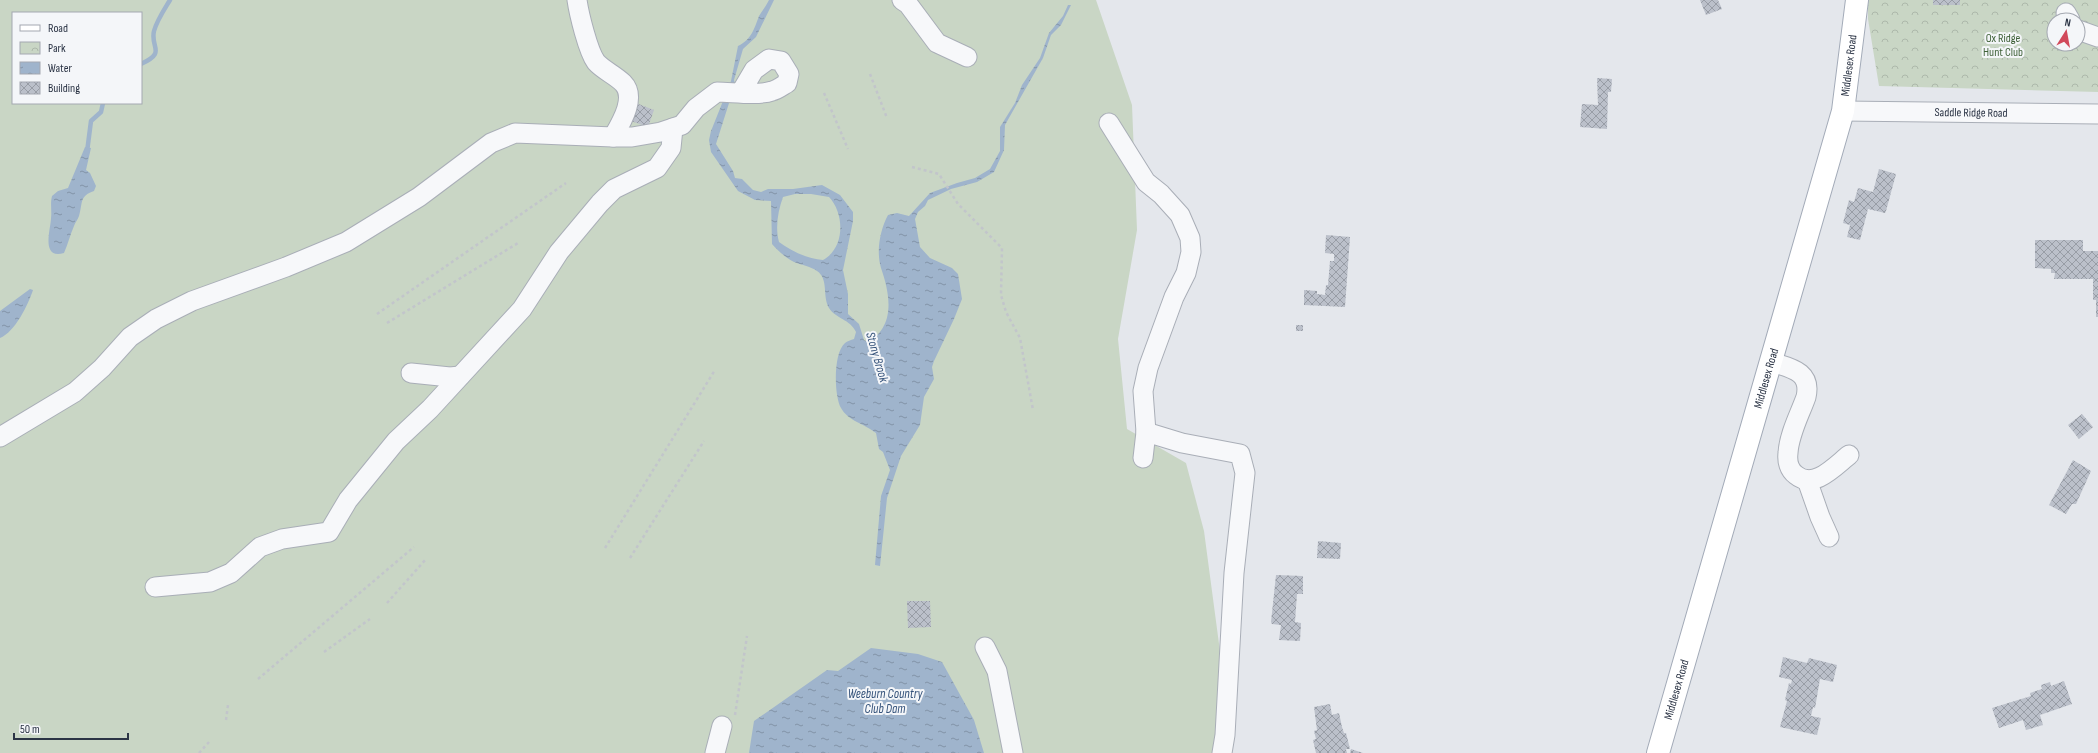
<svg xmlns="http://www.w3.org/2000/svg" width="2098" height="753" viewBox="0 0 2098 753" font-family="'Sofia Sans Condensed',sans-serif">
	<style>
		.grass { fill: #c9d6c5; fill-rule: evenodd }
		.park { fill: url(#park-crowns); fill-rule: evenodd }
		.water { fill: url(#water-ripples); fill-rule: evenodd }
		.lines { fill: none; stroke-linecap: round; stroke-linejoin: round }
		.stream { stroke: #9fb4cc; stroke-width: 4.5 }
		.building { fill: url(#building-cross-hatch) }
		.minor-casing { stroke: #a9aeb7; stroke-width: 21 }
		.major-casing { stroke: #a3abb8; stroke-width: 24 }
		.path { stroke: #c2c5cb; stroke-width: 2.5; stroke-dasharray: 3 3; stroke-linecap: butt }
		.minor { stroke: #f7f8fa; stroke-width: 19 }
		.major { stroke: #fff; stroke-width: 22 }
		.labels { text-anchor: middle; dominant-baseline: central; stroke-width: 4; stroke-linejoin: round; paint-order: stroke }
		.park-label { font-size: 12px; fill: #3f6138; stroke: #f4f6f9 }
		.street-label { font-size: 12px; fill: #2b3445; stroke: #f4f6f9 }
		.water-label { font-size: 13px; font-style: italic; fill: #34527a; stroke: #f4f6f9 }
	</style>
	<defs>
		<pattern id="park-crowns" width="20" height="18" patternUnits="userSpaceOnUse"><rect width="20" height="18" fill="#c9d6c5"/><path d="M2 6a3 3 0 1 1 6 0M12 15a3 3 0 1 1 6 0" fill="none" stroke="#adb8ab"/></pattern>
		<pattern id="water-ripples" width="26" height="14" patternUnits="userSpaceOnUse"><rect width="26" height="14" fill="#9fb4cc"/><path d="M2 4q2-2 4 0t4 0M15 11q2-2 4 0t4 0" fill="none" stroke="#8293a7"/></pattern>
		<pattern id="building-cross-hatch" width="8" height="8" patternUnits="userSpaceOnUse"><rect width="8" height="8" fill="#bbc0ca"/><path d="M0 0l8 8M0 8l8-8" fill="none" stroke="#989da6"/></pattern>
	</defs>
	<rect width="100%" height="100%" fill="#e4e7ec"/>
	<path class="grass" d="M0 0H1096L1132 105 1137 230 1118 339 1127 429 1186 463 1204 531 1225 689 1217 753H0ZM13 13H141V103H13Z"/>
	<path class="park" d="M1868 0H2098V92L1879 86 1868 19ZM2054 20H2078V44H2054Z"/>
	<path class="water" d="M769 0H774L756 37 743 49 734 80 736 88 730 100 716 144 733 171 735 178 742 179 753 190 761 192 768 189H793L822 185 840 195 853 212V221L843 270 848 294V314L859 324 864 340 868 342C896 326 890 294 881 268 876 251 880 230 888 215L897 213 909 216 930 193 957 183 975 178 990 169 1000 151V127L1015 103 1022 85 1040 58 1049 33 1063 16 1068 5H1071L1061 25 1051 35 1043 58 1005 125 1004 150 994 172 977 182 951 189 928 200 925 206 918 212 915 219 920 247 930 258 952 268 958 274 962 299 954 319 934 361 932 367 934 379 924 397 920 425 901 456 887 498 880 566 875 565 881 496 890 470 883 452 879 449 876 433C865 424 848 421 841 408 834 396 833 353 845 343 847 341 851 340 854 339L856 332C850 319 836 319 829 308 822 296 829 279 817 271 810 266 801 265 794 262 785 257 778 251 772 244L771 201 755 200 738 191 711 152 709 140 711 131 731 81 738 46C752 39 754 29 759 16 762 11 766 6 769 0ZM795 194H811L829 197C845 214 845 248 823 260 808 259 791 251 779 242 775 227 778 211 783 197Z
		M85 147 91 148 86 170 90 173 96 186 94 191C79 196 83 203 79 216 78 219 75 223 74 226 70 235 68 244 64 253 40 260 51 228 51 218 52 211 50 204 52 196L58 191 68 188Z
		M30 289 33 290C28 305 15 332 0 338V311Z
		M871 648 918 654 942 662 974 720 984 753H749L754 721 827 670 838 671Z"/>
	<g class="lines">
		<path class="stream" d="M141 64C167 52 150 48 154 31 157 20 164 10 170 0
			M87 152 91 121 101 112 103 103"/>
	</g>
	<path class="building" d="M1700 0H1718L1722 9 1706 15Z
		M1933 0H1960V5H1933Z
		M1597 78 1612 79 1611 92H1608L1607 129 1580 127 1582 104 1598 105Z
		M636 103 654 110 648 127 631 121Z
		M1879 169 1896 174 1886 211 1885 213 1868 209 1860 240 1847 237 1850 225 1843 223 1849 200 1854 202 1858 188 1873 192Z
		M1326 235 1350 237 1345 307 1304 305V290L1317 291V294L1325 295 1326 285H1328L1330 261H1334V254L1325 253Z
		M2035 240H2083V251H2098V317H2096V300H2093V279H2054L2055 273H2051V269L2035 268Z
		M1296 325H1303V331H1296Z
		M2082 414 2093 427 2079 439 2068 425Z
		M2073 460 2091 471 2076 504H2072L2066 514 2049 505Z
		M1318 541 1341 543 1340 559 1317 558Z
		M1276 575 1303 576V594H1297L1295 622 1301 623 1300 641 1279 640 1281 625 1272 624 1271 622Z
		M907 601H930L931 627 908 628Z
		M1783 657 1807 663 1809 658 1837 665 1833 682 1820 679 1815 708 1813 707 1811 716 1821 718 1817 735 1780 727 1787 701 1785 700 1789 683 1791 684 1792 680 1779 677Z
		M2064 681 2072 704 2040 715 2043 725 2026 730 2023 720 1999 728 1992 708 2031 696 2030 693 2042 689 2041 685 2050 682 2051 686Z
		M1330 704 1332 715 1339 713 1342 727 1344 733H1346L1350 749H1346L1347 753H1316L1313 740 1316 739 1314 731 1317 730 1314 707Z
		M1351 749 1363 753H1350Z"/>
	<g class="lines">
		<g class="minor-casing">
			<g id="minor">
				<path d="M577 0C579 14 588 51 596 62 603 70 615 75 623 83 637 97 621 123 613 137"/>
				<path d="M902 0 908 4 937 43 967 57"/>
				<path d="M2066 13 2070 20"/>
				<path d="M2078 30 2098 37"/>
				<path id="s1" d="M1843 111 2098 114"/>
				<path d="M1109 123 1146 182 1161 194 1180 215 1190 238 1191 252 1186 273 1174 297 1148 368 1143 391 1146 432 1143 458"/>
				<path d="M1771 362C1790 368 1812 371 1806 397 1800 414 1789 434 1788 453 1787 461 1789 470 1796 475 1814 490 1835 466 1849 455"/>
				<path d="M411 373 450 377 460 376"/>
				<path d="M1146 432 1182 443 1240 454 1245 473 1234 573 1225 735 1222 753"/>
				<path d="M0 437 75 392 102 368 130 337 156 319 192 301 286 267 346 242 419 197 491 143 515 133 613 137H632L661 132 682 125 696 108 717 92C732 92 758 96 772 91 777 90 782 86 787 83L789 74 781 61 769 59 754 70 741 92"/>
				<path d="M1807 480 1820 517 1829 537"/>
				<path d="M155 587 210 582 231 573 260 547 282 539 329 532 348 500 396 441 430 409 522 309 559 252 600 203 614 189 657 168 671 148 673 128"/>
				<path d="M985 647 997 671 1013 753"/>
				<path d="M715 753 722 726"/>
			</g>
		</g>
		<g class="major-casing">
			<g id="major">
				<path id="s2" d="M1658 753 1843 111 1857 0"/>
			</g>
		</g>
		<path class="path" d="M870 74 887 118
			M824 93 848 149
			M912 167 939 174 958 204 1002 248 1001 295 1006 312 1020 338 1033 410
			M377 314 566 183
			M387 323 518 243
			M605 548 715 370
			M630 558 704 441
			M387 603 426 559
			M324 652 370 619
			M258 679 414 547
			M735 715 747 636
			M226 720 228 705
			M199 753 209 742"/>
		<use href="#minor" class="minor"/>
		<use href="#major" class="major"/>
	</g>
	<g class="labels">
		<g class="park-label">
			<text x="2003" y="38">Ox Ridge<tspan x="2003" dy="14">Hunt Club</tspan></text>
		</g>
		<g class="street-label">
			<text stroke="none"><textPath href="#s2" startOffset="714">Middlesex Road</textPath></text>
			<text stroke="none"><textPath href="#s1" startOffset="128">Saddle Ridge Road</textPath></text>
			<text stroke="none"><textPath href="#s2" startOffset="390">Middlesex Road</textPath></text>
			<text stroke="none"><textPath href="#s2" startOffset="66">Middlesex Road</textPath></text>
		</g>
		<g class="water-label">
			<text transform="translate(877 357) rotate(74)">Stony Brook</text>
			<text x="885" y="694">Weeburn Country<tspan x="885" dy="15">Club Dam</tspan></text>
		</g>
	</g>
	<rect x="12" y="12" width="130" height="92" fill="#f4f6f9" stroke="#a4a8b1"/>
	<rect x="20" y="25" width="20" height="6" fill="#ffffff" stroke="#a4a8b1"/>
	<text x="48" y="32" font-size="12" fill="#2b3445">Road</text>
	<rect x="20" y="42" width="20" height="12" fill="url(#park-crowns)" stroke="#a4a8b1"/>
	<text x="48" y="52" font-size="12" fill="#2b3445">Park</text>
	<rect x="20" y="62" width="20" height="12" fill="url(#water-ripples)" stroke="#a4a8b1"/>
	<text x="48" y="72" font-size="12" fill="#2b3445">Water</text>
	<rect x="20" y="82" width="20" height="12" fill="url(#building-cross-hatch)" stroke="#a4a8b1"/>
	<text x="48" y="92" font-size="12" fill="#2b3445">Building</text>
	<g transform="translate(2066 32) rotate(11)"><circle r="19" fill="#f4f6f9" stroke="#a4a8b1"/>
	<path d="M0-3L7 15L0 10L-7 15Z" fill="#d1495b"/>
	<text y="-6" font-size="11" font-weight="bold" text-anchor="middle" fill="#2b3445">N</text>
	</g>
	<path d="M14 733v6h114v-6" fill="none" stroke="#2b3445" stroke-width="2"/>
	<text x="20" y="733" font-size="12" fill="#2b3445" stroke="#f4f6f9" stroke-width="3" paint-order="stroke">50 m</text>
</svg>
